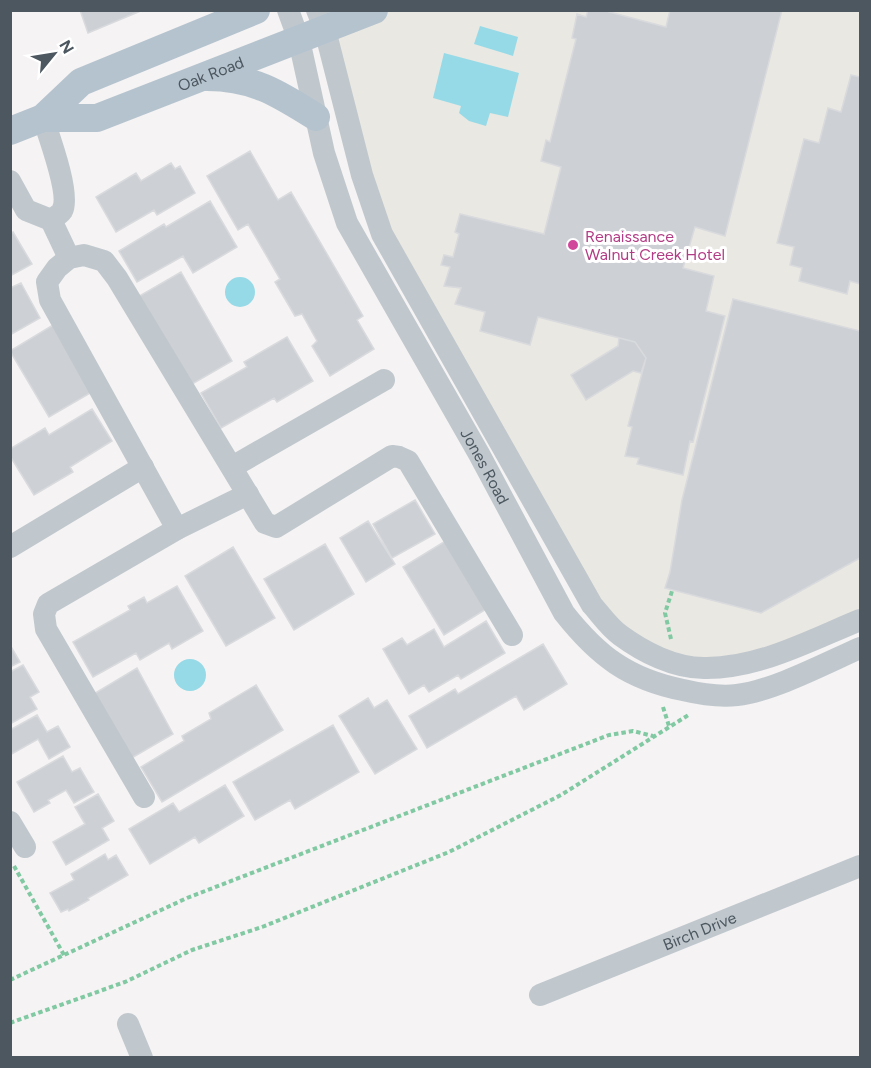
<svg xmlns="http://www.w3.org/2000/svg" width="871" height="1068" viewBox="0 0 871 1068" font-family="Figtree,sans-serif">
	<style>
		.commercial { fill: #eae8e2 }
		.water { fill: #97dae7 }
		.building { fill: #cdd0d5; stroke: #d8dadd; stroke-width: 1.5 }
		.lines { fill: none; stroke-linecap: round; stroke-linejoin: round }
		.path { stroke: #80c9a2; stroke-width: 4; stroke-dasharray: 4.5 3; stroke-linecap: butt }
		.minor { stroke: #c0c8ce; stroke-width: 22 }
		.major { stroke: #b5c3cf; stroke-width: 28 }
		.hotel-dot { fill: #d1479c; stroke: #fff; stroke-width: 2 }
		.labels { text-anchor: middle; dominant-baseline: central; stroke-width: 6; stroke-linejoin: round; paint-order: stroke }
		.street-label { font-size: 16px; fill: #4c575f; stroke: #fff }
		.hotel-label { font-size: 16px; fill: #b23c85; stroke: #fff; text-anchor: start }
	</style>
	<rect width="100%" height="100%" fill="#f5f3f3"/>
	<path class="commercial" d="M374 10 860 11V620L702 669 618 634 382 234 325 30Z"/>
	<path class="water" d="M480 26 518 37 513 56 474 44Z
		M444 53 519 73 508 117 490 113 486 126 469 121 459 113 461 106 433 98Z
		M225 292a15 15 0 1 1 30 0a15 15 0 1 1-30 0Z
		M174 675a16 16 0 1 1 32 0a16 16 0 1 1-32 0Z"/>
	<path class="building" d="M80 10H143L88 33Z
		M588 10H602L666 27 670 10H782L725 236 695 227 683 268 714 276 706 311 725 316 693 442 690 441 683 475 637 464 639 458 625 456 632 427 628 426 646 358 635 342 538 317 530 345 480 331 485 312 455 304 461 288 444 286 450 267 441 265 444 255 453 257 459 234 455 232 460 214 544 234 561 167 541 161 546 140 550 142 576 39 572 38 577 14 586 17Z
		M851 75 860 77V284L850 281 847 294 799 281 802 268 790 265 794 247 777 243 804 139 819 143 828 108 841 112Z
		M250 151 278 200 291 192 363 316 357 320 374 349 330 376 312 346 317 341 302 314 295 316 275 282 280 279 248 224 238 230 207 176Z
		M171 163 175 169 180 166 195 193 157 215 154 210 116 232 96 197 136 173 141 181Z
		M210 201 237 247 193 273 183 256 137 282 119 251 164 224 166 227Z
		M13 232 32 264 10 276V234Z
		M181 272 232 361 187 387 136 298Z
		M21 283 40 318 10 335V288Z
		M733 299 860 331V558L761 613 665 588 670 572 682 500Z
		M53 325 92 392 49 417 10 351Z
		M287 337 313 381 277 402 274 398 221 428 201 393 247 367 244 362Z
		M619 338 635 342 646 358 641 373 633 371 586 400 571 375 618 346Z
		M92 409 112 441 70 467 73 472 34 495 10 456V449L45 428 49 435Z
		M415 500 435 534 392 558 373 524Z
		M368 521 395 564 366 582 340 538Z
		M447 540 488 608 444 635 403 567Z
		M325 544 354 594 294 630 264 579Z
		M233 547 275 618 226 646 185 576Z
		M177 586 203 631 172 649 169 643 140 660 136 653 93 677 73 642 130 610 128 606 144 597 147 603Z
		M486 621 505 653 461 679 458 675 429 692 424 685 409 694 383 649 402 638 407 645 434 629 444 647Z
		M543 644 567 684 524 710 516 696 427 748 409 716 455 689 458 694Z
		M10 645 20 662 10 667Z
		M23 665 39 692 30 697 37 709 10 724V672Z
		M137 668 173 734 130 759 92 695Z
		M256 685 283 730 162 802 141 767 184 741 182 736 211 719 209 713Z
		M368 698 374 708 387 700 417 749 375 774 339 716Z
		M37 715 47 732 58 726 70 747 49 759 38 739 10 755V730Z
		M333 725 359 772 295 809 290 800 255 820 233 782Z
		M63 756 72 772 80 768 94 792 74 803 66 790 48 800 50 803 34 812 17 782Z
		M225 785 244 816 199 843 195 837 150 864 129 829 173 803 179 812Z
		M98 794 114 821 102 828 109 840 66 865 53 842 85 824 75 807Z
		M105 854 108 860 116 855 128 875 88 898 89 900 69 911 68 909 61 912 50 893 74 880 71 874Z"/>
	<g class="lines">
		<path class="path" d="M671 639 665 613 672 591
			M663 707 669 726
			M14 866 64 955
			M10 980 187 898 609 735 633 731 653 736
			M10 1023 125 982 192 950 262 927 449 852 561 795 690 714"/>
		<g class="minor">
			<path id="s1" d="M288 10 299 40 324 153 347 223 479 454 564 613C598 656 628 679 683 690 700 694 720 697 737 695 773 691 826 663 860 648"/>
			<path d="M317 10 325 30 362 175 382 234 592 605C601 615 609 627 620 635 643 652 674 668 704 668 758 669 811 640 860 620"/>
			<path d="M10 181 26 210 51 220C54 218 60 214 62 211 71 196 49 136 43 118"/>
			<path d="M51 220 69 258"/>
			<path d="M232 467 384 380"/>
			<path d="M177 529 50 300 47 282 57 268 69 258 84 255 104 261 117 278 265 523 276 527 392 456 399 457 408 461 512 635"/>
			<path d="M10 547 143 467"/>
			<path d="M144 797 46 629 44 614 48 604 177 529 248 494"/>
			<path d="M10 822 25 847"/>
			<path id="s2" d="M540 995 860 866"/>
			<path d="M128 1024 142 1058"/>
		</g>
		<g class="major">
			<path d="M207 77C253 77 278 93 316 117"/>
			<path id="s3" d="M43 118H97L374 10"/>
			<path d="M10 131 43 118 81 82 256 10"/>
		</g>
	</g>
	<circle class="hotel-dot" cx="573" cy="245" r="6"/>
	<g class="labels">
		<g class="street-label">
			<text stroke="none"><textPath href="#s3" startOffset="176">Oak Road</textPath></text>
			<text stroke="none"><textPath href="#s1" startOffset="501">Jones Road</textPath></text>
			<text stroke="none"><textPath href="#s2" startOffset="172">Birch Drive</textPath></text>
		</g>
		<g class="hotel-label">
			<text x="585" y="236">Renaissance<tspan x="585" dy="18">Walnut Creek Hotel</tspan></text>
		</g>
	</g>
	<rect width="871" height="1068" fill="none" stroke="#4c575f" stroke-width="24"/>
	<g transform="translate(54 54) rotate(60)" stroke="#ffffff" stroke-width="4.5" paint-order="stroke">
	<path d="M0-4.5L10 22L0 15L-10 22Z" fill="#4c575f"/>
	<text y="-9" font-size="16" font-weight="bold" text-anchor="middle" fill="#4c575f">N</text>
	</g>
</svg>
